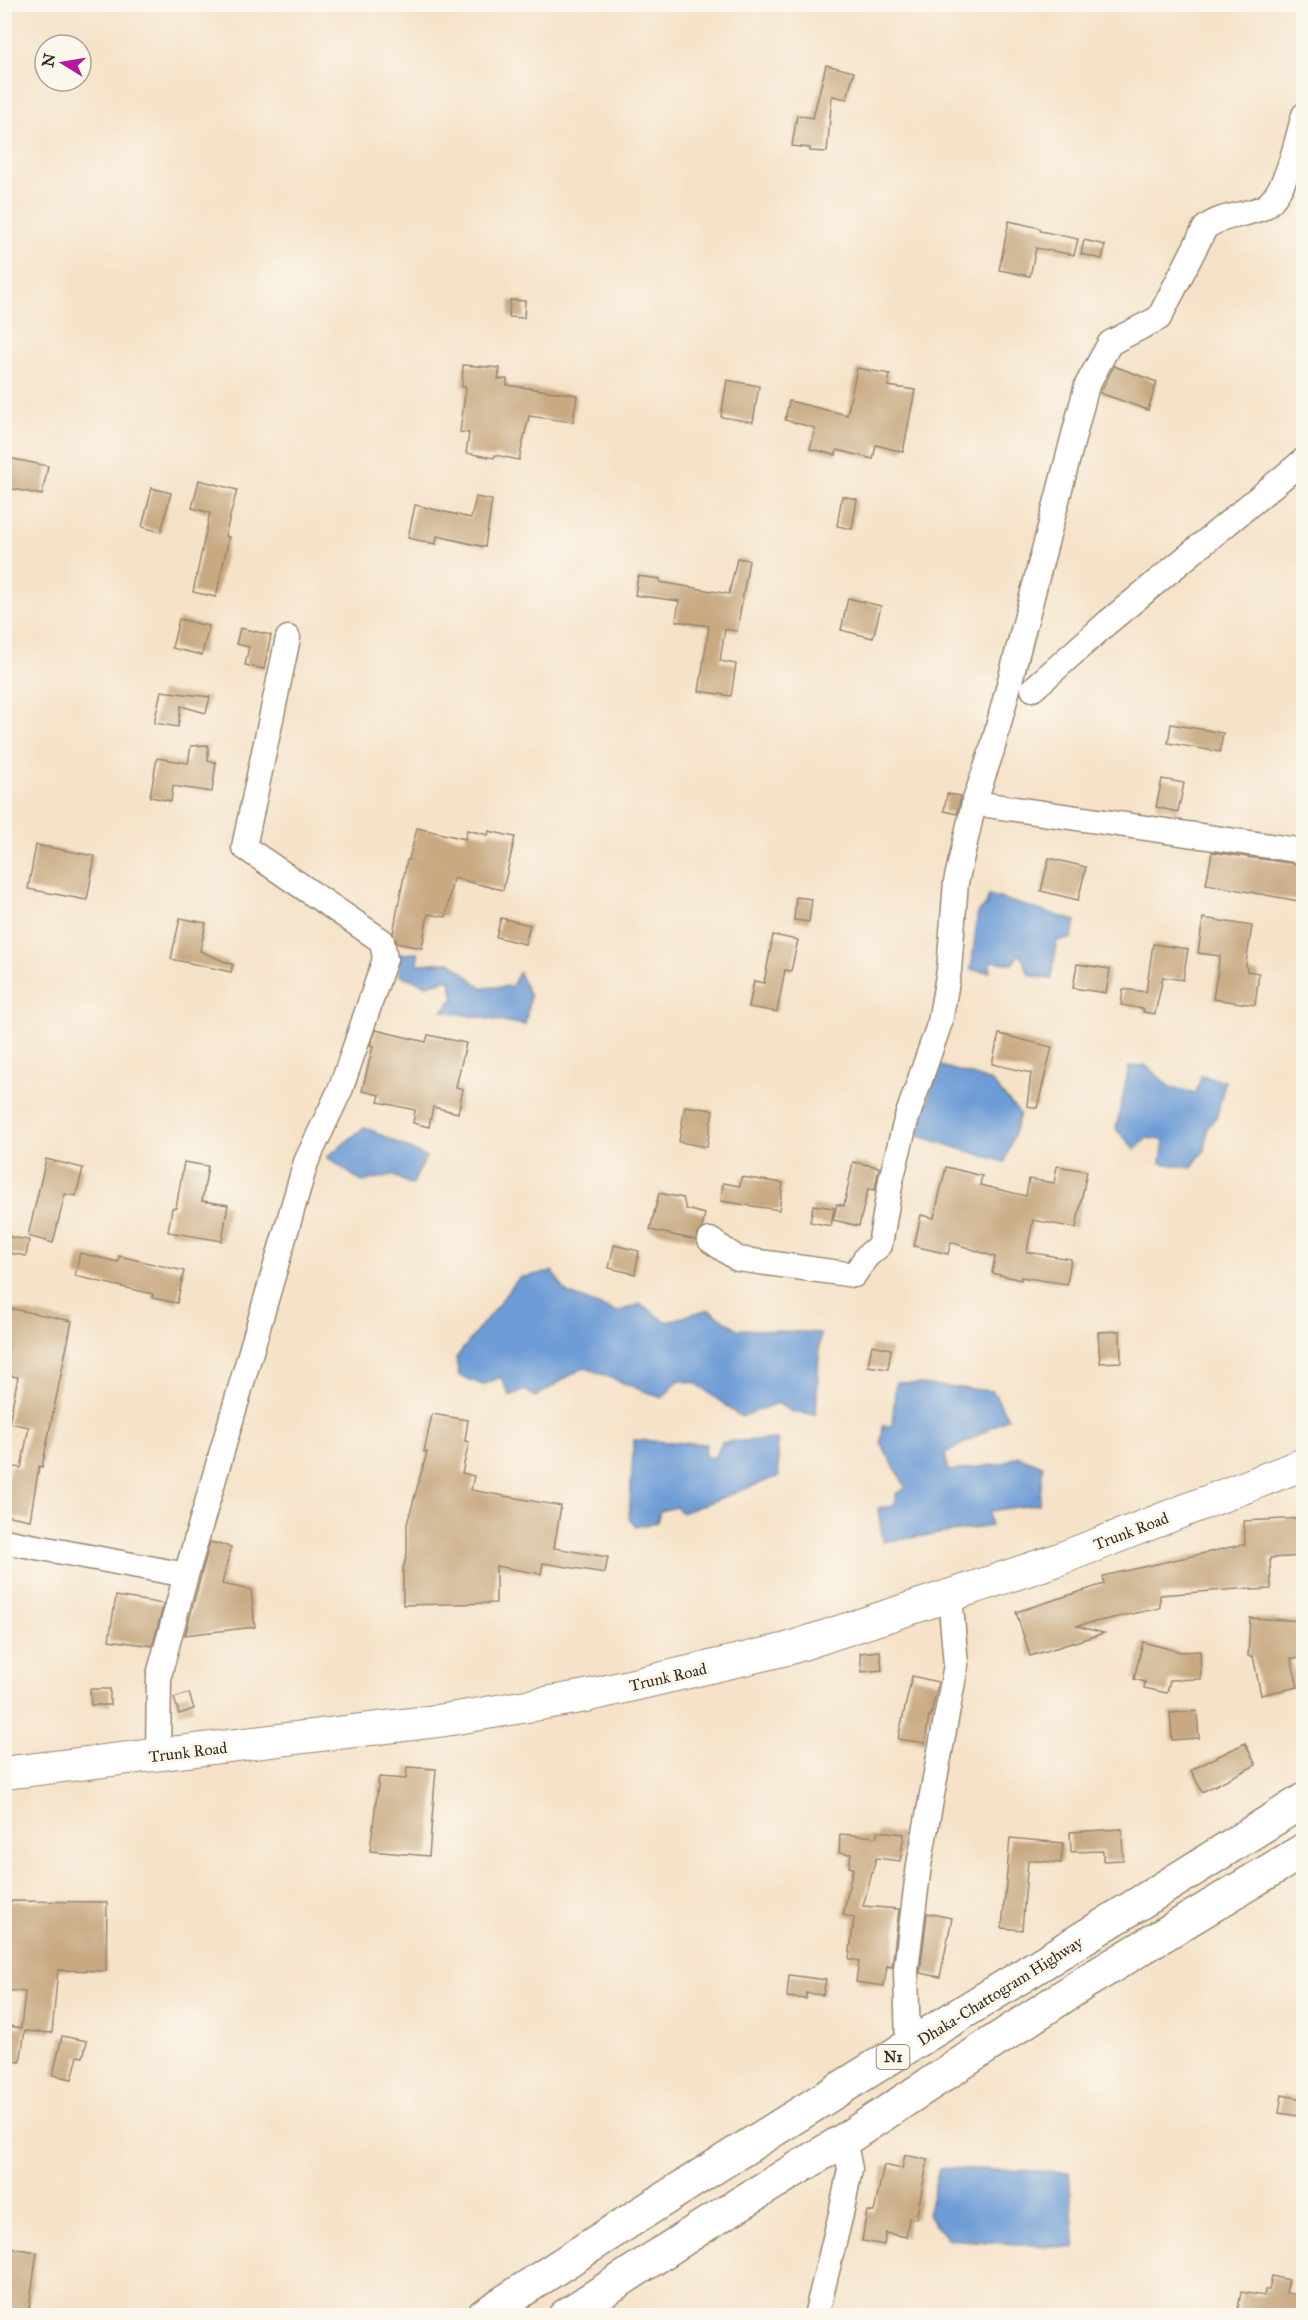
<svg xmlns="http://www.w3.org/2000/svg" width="1308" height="2320" viewBox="0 0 1308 2320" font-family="'IM FELL Great Primer',serif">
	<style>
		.water { fill: #6e9cd6; stroke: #54637a; stroke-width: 1.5 }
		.building { fill: #c8a981 }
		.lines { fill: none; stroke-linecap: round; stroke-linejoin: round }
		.minor-casing { stroke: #988673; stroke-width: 27 }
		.major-casing { stroke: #988673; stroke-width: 34 }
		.highway-casing { stroke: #988673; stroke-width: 36 }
		.minor { stroke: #fff; stroke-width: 24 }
		.major { stroke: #fff; stroke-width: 32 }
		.highway { stroke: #fff; stroke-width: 33 }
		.labels { text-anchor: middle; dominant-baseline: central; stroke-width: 6; stroke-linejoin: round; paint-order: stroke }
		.shield { fill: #fbf7ec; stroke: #75685c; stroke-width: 1.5 }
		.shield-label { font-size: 15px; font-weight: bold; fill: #3b2a1e }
		.street-label { font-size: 16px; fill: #3b2a1e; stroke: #fbf7ec }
	</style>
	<rect width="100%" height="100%" fill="#fbf7ec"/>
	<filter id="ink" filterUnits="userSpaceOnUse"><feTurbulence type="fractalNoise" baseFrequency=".0167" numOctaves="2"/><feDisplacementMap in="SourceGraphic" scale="12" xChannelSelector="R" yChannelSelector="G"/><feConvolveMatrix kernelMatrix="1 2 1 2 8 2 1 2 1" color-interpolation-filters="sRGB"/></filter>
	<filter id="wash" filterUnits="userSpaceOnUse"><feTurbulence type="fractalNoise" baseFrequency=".008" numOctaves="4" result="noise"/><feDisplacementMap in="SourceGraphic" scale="24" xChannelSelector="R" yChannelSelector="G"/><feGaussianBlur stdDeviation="1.35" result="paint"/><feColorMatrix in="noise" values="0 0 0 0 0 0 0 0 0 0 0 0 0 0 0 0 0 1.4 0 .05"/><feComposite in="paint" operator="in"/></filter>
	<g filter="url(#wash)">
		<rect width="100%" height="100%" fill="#f5e2c8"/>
		<path class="water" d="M989 895 1076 921 1071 938 1057 941 1051 979 1029 975 1020 953 1013 964 991 961 990 972 971 970 978 911 986 905Z
			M418 953V964L451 962 482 988 512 986 519 973 530 996 525 1025 442 1011 454 998 450 979 426 985 400 975 399 954Z
			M938 1065 991 1081 1020 1114 1005 1162 918 1136Z
			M1145 1065 1170 1087 1196 1093 1201 1076 1225 1081 1217 1116 1208 1127 1205 1149 1191 1168 1161 1163 1164 1140 1147 1138 1135 1149 1116 1129 1129 1067Z
			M365 1127 426 1157 412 1185 392 1175 362 1182 327 1157Z
			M552 1271 567 1293 616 1312 641 1304 667 1322 708 1309 738 1329 820 1333 816 1414 794 1413 777 1403 741 1417 696 1383 679 1380 662 1398 584 1367 535 1397 525 1390 510 1396 501 1377 483 1385 459 1376 456 1358 519 1278Z
			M896 1382 993 1391 1008 1418 945 1454 948 1471 1001 1464 1018 1456 1043 1466 1039 1504 989 1511 991 1526 883 1542 878 1508 894 1506 896 1494 906 1488 881 1443 883 1426H892Z
			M777 1439 779 1476 682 1513 676 1507 660 1511 657 1522 636 1527 629 1518 634 1440 706 1444 705 1457H715L722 1442Z
			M939 2168 1069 2172 1075 2248 948 2239 928 2215Z"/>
		<g id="blocks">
			<path class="building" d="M826 65 854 72 847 99 832 96 827 152 810 151V148L792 146 797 115 813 118Z
				M1009 221 1040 228V231L1078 239 1074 255 1036 248 1030 276 999 270Z
				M1084 240 1105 245 1102 259 1081 254Z
				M510 300 525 301 524 318 509 317Z
				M463 365 500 368 498 379H507V385L577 395 573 422 529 416 519 460 495 455 494 458 466 453 469 433 460 432 466 387H462Z
				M1114 366 1157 382 1148 410 1100 393Z
				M857 368 890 374 888 386 915 390 903 452 876 445 873 459 837 450 836 455 810 449 815 428 785 420 789 401 847 415Z
				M727 380 759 386 753 422 721 417Z
				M4 457 48 466 42 495 4 487Z
				M199 480 237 490 225 536 229 537 216 597 193 592 210 513 192 508Z
				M152 488 171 493 161 532 142 527Z
				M842 496 857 499 852 529 837 526Z
				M476 497 492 500 485 547 437 536 436 544 408 538 415 505 471 518Z
				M737 558 749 560 737 631 725 629 720 661 736 664 731 696 699 691 709 626 676 621 679 601 635 595 638 576 660 579V582L729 594Z
				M848 598 881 606 873 638 841 630Z
				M179 619 209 626 202 655 172 648Z
				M240 628 271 635 264 669 245 665 249 647 236 644Z
				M161 691 210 697 206 713 181 706 178 727 154 723Z
				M1171 724 1223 733 1220 752 1168 743Z
				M208 745V761L216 762 212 792 173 786 171 801 150 797 157 758 188 763 191 746Z
				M1162 779 1184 783 1178 812 1156 807Z
				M947 794 961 796 957 814 944 811Z
				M417 828 465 839 467 830 488 835 489 831 515 837 503 890 453 878 446 917 428 914 422 948 397 943 393 933 407 860H409Z
				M36 845 95 856 87 900 28 889Z
				M1212 852 1304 865V902L1206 884Z
				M1049 858 1086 867 1078 900 1041 891Z
				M796 897 812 899 809 922 794 920Z
				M180 918 206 923 200 951 233 965 231 972 171 959Z
				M501 918 530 925 525 944 496 937Z
				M1203 918 1252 926 1246 963 1247 971 1259 973 1255 1005 1213 999 1220 956 1198 953Z
				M773 935 798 940 791 971 785 970 777 1012 749 1007 754 981 764 983Z
				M1153 944 1188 949 1183 980 1163 977 1155 1014 1143 1012 1144 1009 1121 1005 1123 989 1146 992Z
				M1077 964 1110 969 1106 993 1073 988Z
				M376 1030 426 1042 428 1035 466 1043 456 1087 463 1089 458 1113 433 1107 429 1127 413 1123 415 1110 378 1102 380 1095 362 1091 373 1046H370Z
				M999 1034 1052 1047 1037 1108 1027 1106 1031 1073 992 1064Z
				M685 1106 713 1110 707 1147 679 1142Z
				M46 1159 83 1168 76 1196 65 1194 53 1243 28 1236Z
				M184 1162 208 1166 202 1201 228 1205 222 1241 168 1232 172 1208H176Z
				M853 1162 879 1167 875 1190 868 1189 859 1226 833 1220 837 1204 844 1206Z
				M1057 1166 1087 1171 1076 1228 1033 1220 1027 1252 1071 1259 1067 1284 1021 1277V1280L992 1273 995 1257 951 1242 948 1254 914 1246 921 1215 934 1218 946 1167 982 1176 980 1185 1026 1196 1029 1179 1054 1183Z
				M741 1177 783 1183 779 1210 721 1201 723 1183 740 1186Z
				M659 1193 683 1198 686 1209 705 1214 702 1228 698 1233 696 1240 650 1230Z
				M813 1205 834 1208 831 1226 810 1222Z
				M4 1236 29 1240 26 1256 4 1252Z
				M614 1245 639 1251 635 1274 609 1268Z
				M80 1253 118 1262 119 1256 184 1271 177 1303 152 1298 153 1294 75 1276Z
				M4 1307 72 1321 42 1467 39 1466 30 1520 4 1515V1499L10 1466 21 1468 29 1427 9 1423 18 1377 4 1375Z
				M1120 1331 1121 1362 1100 1363 1098 1332Z
				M872 1345 891 1349 888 1369 868 1366Z
				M432 1414 468 1420 465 1441 469 1442 462 1473 474 1476 471 1490 561 1506 554 1548 608 1557 605 1573 543 1563 541 1574 496 1566V1603L403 1605V1569L407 1553V1524L427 1452H424Z
				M1304 1518V1556L1270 1558 1271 1589 1251 1590V1588L1160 1595V1608L1076 1626 1104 1633 1030 1656 1016 1612 1104 1584 1103 1576 1245 1544 1244 1521Z
				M210 1542 231 1547 222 1584 251 1590 255 1627 185 1635Z
				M116 1596 164 1604 152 1646 109 1640Z
				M1250 1618 1304 1621V1659L1291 1658 1298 1687 1261 1695 1253 1656H1248Z
				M1143 1642 1181 1652 1200 1651 1201 1679 1170 1680 1167 1693 1144 1688 1145 1682 1134 1679Z
				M880 1651 882 1670 862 1672 860 1653Z
				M912 1676 938 1682 931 1716H929L925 1743 898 1739Z
				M90 1689H110V1705H91Z
				M189 1693 194 1709 179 1714 174 1698Z
				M1197 1711 1199 1738 1172 1740 1170 1713Z
				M1245 1743 1256 1765 1202 1792 1191 1770Z
				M407 1767 436 1769 429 1856 370 1851 379 1777 406 1779Z
				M1122 1829 1123 1860 1103 1861V1851L1071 1852 1070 1832Z
				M878 1831 904 1834 900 1861 876 1858 863 1906 899 1909 892 1967 887 1966 884 1986 856 1982 859 1961 849 1959 854 1918 843 1915 853 1868 849 1867 851 1854 839 1853 840 1834 877 1837Z
				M1010 1838 1063 1843 1061 1863 1028 1860 1022 1930 1002 1928Z
				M4 1901 107 1902 106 1971 58 1970 52 2033 25 2031 20 2062 4 2059V2025L21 2028 25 1992 4 1990Z
				M927 1913 952 1918 940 1977 920 1973Z
				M789 1975 826 1980 823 1995 806 1993V1999L787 1997Z
				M62 2036 87 2041 83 2057 78 2056 72 2079 53 2075Z
				M1282 2095 1302 2099 1299 2116 1279 2113Z
				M905 2155 928 2160 916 2219 909 2218 906 2237 886 2233 884 2245 862 2241 867 2211 874 2212 884 2165 902 2169Z
				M4 2247 37 2252 28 2316H4Z
				M1272 2276 1289 2280 1286 2293 1304 2296V2316H1269L1238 2310 1241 2292 1264 2296 1265 2290H1269Z"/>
		</g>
	</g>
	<g filter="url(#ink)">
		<use href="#blocks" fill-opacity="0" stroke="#988673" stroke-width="1.5"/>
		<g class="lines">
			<g class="minor-casing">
				<path id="minor" d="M1033 689 1107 623 1304 460
					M974 803 1304 851
					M710 1240 738 1259 854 1275 867 1256 880 1245 891 1180 906 1120 940 1022 949 970 956 882 974 803 992 750 1087 385 1110 343 1159 318 1205 228C1221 215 1243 216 1262 208 1286 197 1297 139 1304 115
					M4 1541 186 1575 159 1675 158 1756
					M186 1575 306 1162 341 1088 385 959 382 941 244 847 288 638
					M908 2048 906 1969 919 1865 956 1665 950 1595
					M816 2316 841 2214 850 2169 844 2140"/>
			</g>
			<g class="major-casing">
				<path id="major" d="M4 1773 445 1720 586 1696 787 1649 1057 1560 1304 1464"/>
			</g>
			<g class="highway-casing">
				<path id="highway" d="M483 2316C753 2138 1031 1973 1304 1800
					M565 2316 705 2225 844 2140 1087 1981 1304 1850"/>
			</g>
			<use href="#minor" class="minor"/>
			<use href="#major" class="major"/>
			<use href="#highway" class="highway"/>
		</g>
	</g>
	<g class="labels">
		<rect class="shield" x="876.5" y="2045" width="33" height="24" rx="4.5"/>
		<g class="shield-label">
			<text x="893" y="2057">N1</text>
		</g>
		<g class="street-label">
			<text transform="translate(1131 1531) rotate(-21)">Trunk Road</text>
			<text transform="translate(668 1677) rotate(-13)">Trunk Road</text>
			<text transform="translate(188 1752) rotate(-7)">Trunk Road</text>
			<text transform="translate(1000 1991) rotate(-32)">Dhaka-Chattogram Highway</text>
		</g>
	</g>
	<rect width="1308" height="2320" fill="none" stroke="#fbf7ec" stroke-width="24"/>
	<g transform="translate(63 63) rotate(281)"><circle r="28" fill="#fbf7ec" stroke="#aea59a" stroke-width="1.5"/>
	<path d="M0-4.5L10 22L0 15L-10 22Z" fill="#b5179e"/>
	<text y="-9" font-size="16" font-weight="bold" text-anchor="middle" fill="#3b2a1e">N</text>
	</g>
</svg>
